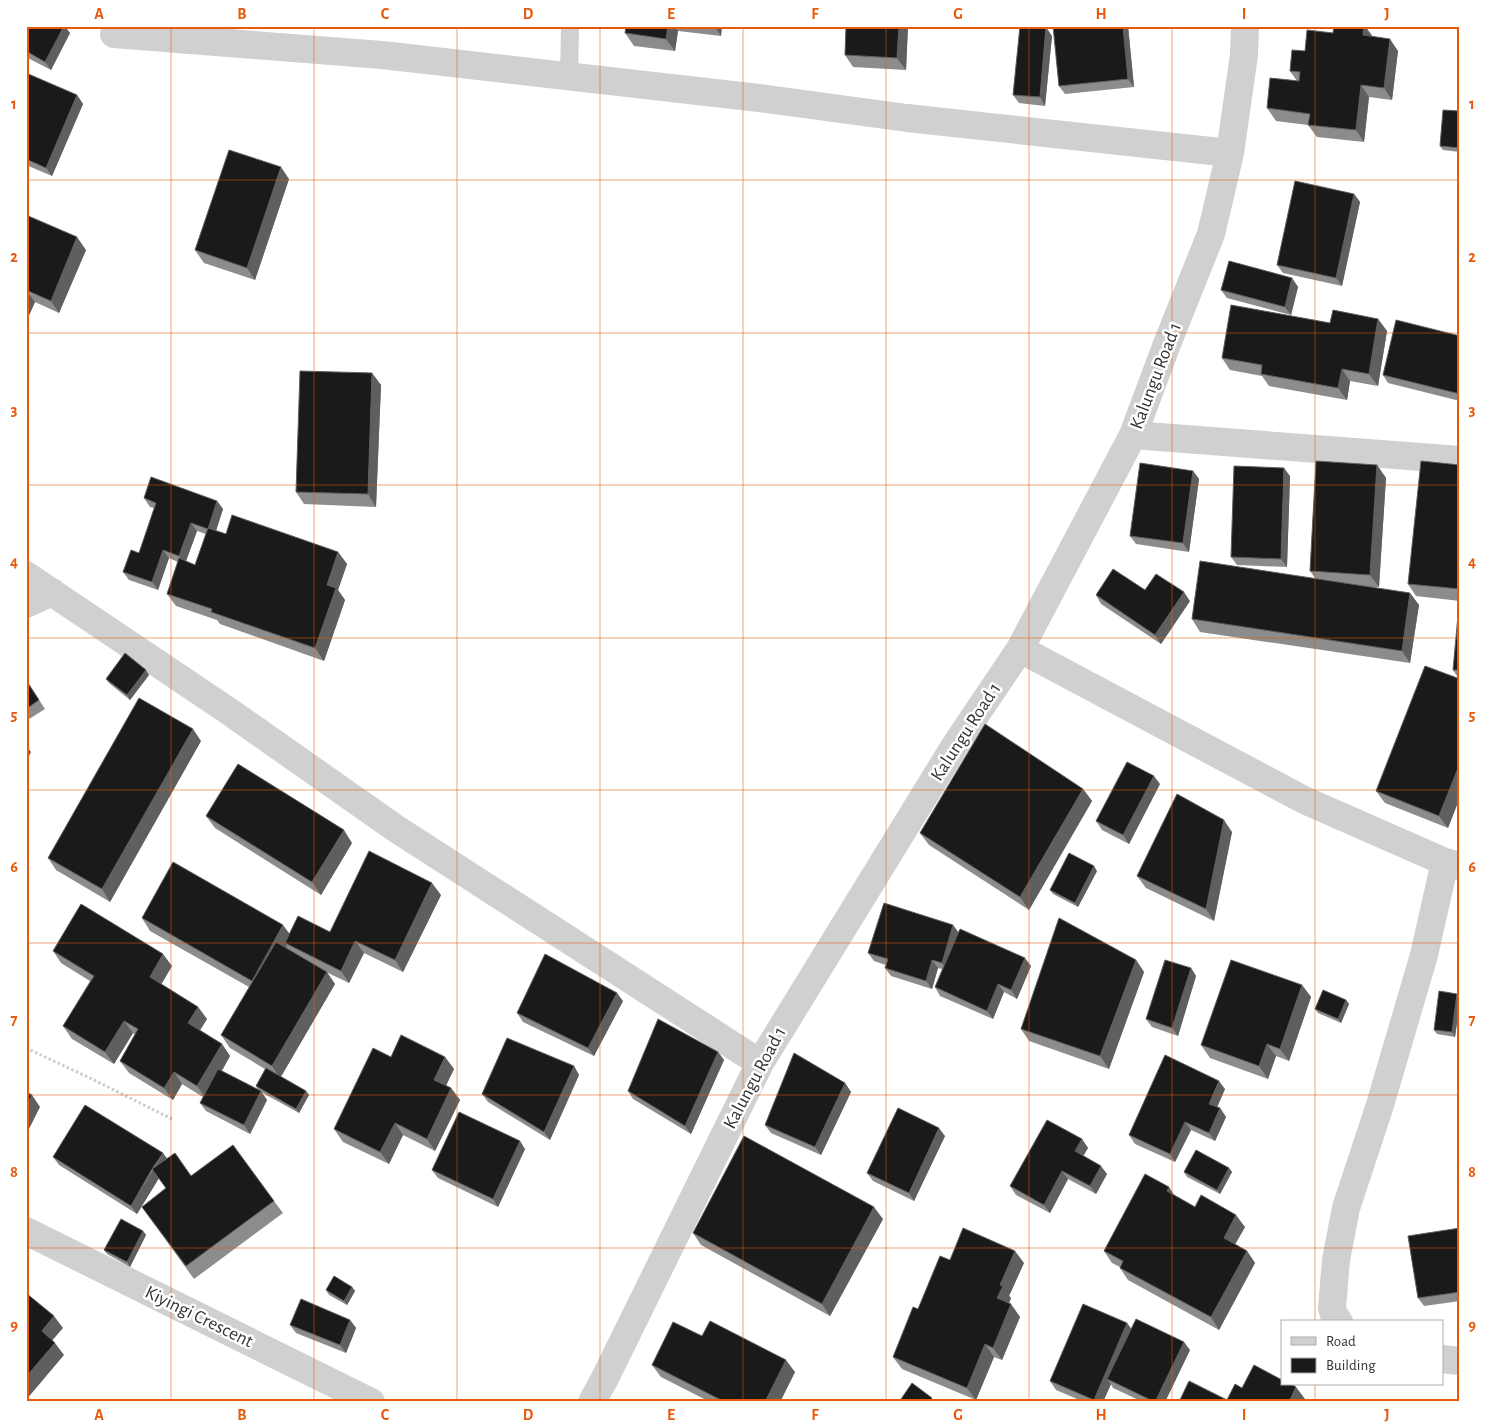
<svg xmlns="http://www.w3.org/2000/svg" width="1486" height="1428" viewBox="0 0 1486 1428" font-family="'Alegreya Sans',sans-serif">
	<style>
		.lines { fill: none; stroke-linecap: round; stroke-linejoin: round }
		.path { stroke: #cdcdcd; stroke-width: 3; stroke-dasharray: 2.5 2.5; stroke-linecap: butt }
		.lane { stroke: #d0d0d0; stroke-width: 18 }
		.street { stroke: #d0d0d0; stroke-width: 28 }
		.wall { fill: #8c8c8c; fill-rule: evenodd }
		.shaded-wall { fill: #5f5f5f }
		.building { fill: #1a1a1a; stroke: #5f5f5f }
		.grid { fill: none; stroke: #e8590c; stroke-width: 1; stroke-opacity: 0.55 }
		.labels { text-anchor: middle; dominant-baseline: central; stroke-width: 5; stroke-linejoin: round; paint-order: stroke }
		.street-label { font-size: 19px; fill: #333; stroke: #fff }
		.neatline { fill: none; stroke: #e8590c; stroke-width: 2 }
		.grid-label { font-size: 16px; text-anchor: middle; font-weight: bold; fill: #e8590c }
	</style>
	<rect width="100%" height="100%" fill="#fff"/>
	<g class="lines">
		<path class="path" d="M26 1048 92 1079 172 1119"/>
		<path class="lane" d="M569 77 570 26"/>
		<path class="street" d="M114 34 382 55 759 98 907 118 1230 153
			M1133 435 1460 460
			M26 575 230 712 395 828 760 1063
			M26 604 52 592
			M1020 649 1304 800 1445 862 1460 866
			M26 1231 371 1402
			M1339 1322 1334 1315 1332 1308 1336 1260 1346 1208 1380 1105 1424 955 1445 862
			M1442 1359 1460 1361
			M592 1402 605 1378 760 1063 956 744 1020 649 1133 435 1167 344 1211 234 1230 153 1244 55 1245 26"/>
	</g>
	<path class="wall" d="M26 26 70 33 51 70 26 57Z
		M626 26H722L721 36 678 31 675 51 634 46 625 33Z
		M846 26H908L906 70 853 67 845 55Z
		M1053 26H1128L1134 87 1065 94 1059 86Z
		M1334 26H1365L1372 36 1398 51 1392 100 1369 97 1364 142 1317 137 1308 125 1276 121 1267 108 1297 81 1290 71 1305 51 1333 33Z
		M1052 36 1045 106 1019 103 1013 95Z
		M26 73 77 95 83 104 52 176 26 165Z
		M1460 111V152L1443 150 1440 146Z
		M289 179 255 280 204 263 195 250Z
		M1354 194 1360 202 1342 286 1283 273 1277 265Z
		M26 215 86 250 59 313 35 302 26 322Z
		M1292 278 1298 287 1291 315 1227 298 1221 290Z
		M1378 319 1387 331 1378 386 1350 381 1347 400 1269 386 1262 376 1230 370 1222 358 1330 323Z
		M1460 336V401L1388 383 1383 375Z
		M372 373 381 385 376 507 304 504 296 492Z
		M1377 465 1386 478 1379 587H1371L1410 593 1419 605 1410 663 1200 632 1192 619 1315 578 1310 571Z
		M1460 465V601L1416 596 1408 584Z
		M1193 471 1199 479 1189 552 1136 544 1130 536Z
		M1290 476 1287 567 1237 565 1231 557Z
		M144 498 217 501 223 509 216 531 226 534 338 552 347 564 338 590 345 600 324 661 220 624 217 620 176 606 167 594 178 562 169 558 158 590 129 580 123 572 139 553 154 508 150 507ZM197 531 206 534 195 565 186 561Z
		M1145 590 1190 601 1161 644 1101 604 1096 595Z
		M1460 604V797L1448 828 1385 803 1376 791 1459 679 1453 670Z
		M149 675 130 700 109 683 106 679Z
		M26 680 45 709 26 721Z
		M201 741 110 902 56 870 48 858Z
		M1160 784 1129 844 1102 830 1096 821Z
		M1083 789 1092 801 1029 910 929 845 920 833Z
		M206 816 352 843 321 895 215 828Z
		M1232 832 1214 921 1146 888 1137 876Z
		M1097 871 1078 907 1053 894 1050 890Z
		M441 895 403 972 364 953 349 983 324 971 335 984 281 1077 306 1091 309 1095 299 1113 261 1092 267 1100 250 1134 206 1111 200 1103 203 1097 182 1084 173 1100 129 1073 120 1061 135 1035 133 1033 114 1064 72 1039 63 1026 90 981 61 963 53 951 172 966 161 984 198 1007 207 1019 200 1030 222 1044 230 1056 222 1071 258 1090 256 1086 265 1069 230 1048 221 1035 249 987 150 931 142 918 289 934 330 932Z
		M953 925 958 933 1031 966 1017 999 1004 992 993 1019 940 996 935 987 942 969 938 968 932 989 891 976 885 968 886 965 874 961 868 953Z
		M1136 960 1144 972 1109 1069 1029 1041 1021 1029Z
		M1191 968 1196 976 1178 1036 1152 1027 1146 1019Z
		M1302 985 1311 997 1289 1061 1276 1056 1268 1079 1210 1058 1201 1045Z
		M1460 997 1455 1037 1437 1034 1434 1030Z
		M1346 1000 1349 1004 1341 1023 1318 1013 1315 1009Z
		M623 1001 594 1056 523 1022 517 1013Z
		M718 1052 724 1060 691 1134 633 1099 628 1091Z
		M391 1057H445L454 1069 446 1085 451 1088 460 1100 435 1151 403 1135 389 1164 343 1142 334 1129Z
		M574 1066 579 1075 550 1140 488 1102 482 1094Z
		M845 1083 851 1092 821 1155 771 1133 765 1125Z
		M1225 1089 1217 1107 1220 1108 1226 1117 1215 1141 1191 1130 1175 1162 1135 1144 1129 1135Z
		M945 1136 914 1201 873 1181 867 1173Z
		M1082 1139 1088 1148 1083 1156 1107 1174 1096 1194 1068 1179 1050 1213 1016 1195 1010 1186Z
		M525 1149 498 1207 438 1178 432 1170Z
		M53 1157 167 1158 191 1176 274 1201 283 1213 194 1279 142 1207 166 1189 159 1178 137 1214 59 1165Z
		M1229 1168 1232 1172 1220 1194 1187 1177 1184 1172Z
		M1169 1187 1174 1195 1195 1207 1245 1227 1235 1244 1247 1251 1255 1263 1219 1330 1128 1280 1120 1268V1267L1112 1263 1104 1251Z
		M883 1219 830 1316 701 1245 693 1233Z
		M1460 1228V1301L1424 1306 1418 1298Z
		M143 1231 146 1235 130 1267 107 1254 104 1250Z
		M950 1260 1024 1263 1009 1296 1011 1298 1009 1303 1020 1317 1002 1360 994 1357 976 1400 902 1369 893 1357 918 1309Z
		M352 1287 355 1291 347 1305 329 1295 326 1290Z
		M350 1320 356 1328 346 1353 296 1333 290 1325Z
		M1127 1323 1131 1329 1190 1350 1165 1402H1143L1113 1388 1111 1384 1103 1402H1084L1056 1390 1050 1381Z
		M702 1336 795 1372 780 1402H710L661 1377 652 1365Z"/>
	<path class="shaded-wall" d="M64 26H65L70 33 51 70 45 62Z
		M668 26H675L678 31 675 51 666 39Z
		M714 26H722L721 36Z
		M899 26H908L906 70 897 58Z
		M1123 26H1128L1134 87 1128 79Z
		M1364 26H1365L1373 37 1363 35Z
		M1046 27 1052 36 1045 106 1040 97Z
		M1390 39 1398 51 1392 100 1384 88Z
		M1361 85 1369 97 1364 142 1356 130Z
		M77 95 83 104 52 176 46 168Z
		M281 167 289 179 255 280 247 268Z
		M1354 194 1360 202 1342 286 1336 278Z
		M77 237 86 250 59 313 51 301Z
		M1292 278 1298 287 1291 315 1285 307Z
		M26 290 35 302 26 322Z
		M1378 319 1387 331 1378 386 1369 374Z
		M1342 369 1350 381 1347 400 1338 388Z
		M372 373 381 385 376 507 368 494Z
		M1377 465 1386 478 1379 587 1370 575Z
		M1284 468 1290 476 1287 567 1281 559Z
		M1193 471 1199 479 1189 552 1183 543Z
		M217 501 223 509 214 537 208 529Z
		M191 523 197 531 185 564 179 556Z
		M163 550 169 558 158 590 152 582Z
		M338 552 347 564 338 590 345 600 324 661 315 648 327 585Z
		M1184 592 1190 601 1161 644 1155 635Z
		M1410 593 1419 605 1410 663 1402 651Z
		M146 670 149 675 130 700 127 695Z
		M193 729 201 741 110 902 102 889Z
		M26 745 31 752 26 762Z
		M1460 763V797L1448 828 1439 816Z
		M1154 776 1160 784 1129 844 1123 835Z
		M1083 789 1092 801 1029 910 1020 897Z
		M1224 820 1232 832 1214 921 1206 909Z
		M344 830 352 843 321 895 312 882Z
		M1094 866 1097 871 1078 907 1075 903Z
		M432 883 441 895 403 972 395 960Z
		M283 925 292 937 285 943 287 946 260 993 252 981Z
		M953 925 959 933 948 971 942 963Z
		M355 941 364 953 349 983 341 971Z
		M163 954 172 966 158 990 150 977Z
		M1025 958 1031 966 1017 999 1011 990Z
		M932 960 938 968 932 989 926 981Z
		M1136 960 1144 972 1109 1069 1100 1056Z
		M1191 968 1196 976 1178 1036 1172 1028Z
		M327 972 335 984 280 1078 272 1066Z
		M998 984 1004 992 993 1019 987 1011Z
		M1302 985 1311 997 1289 1061 1280 1049Z
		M617 993 623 1001 594 1056 588 1048Z
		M1457 994 1460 997V1002L1455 1037 1452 1032Z
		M1346 1000 1349 1004 1341 1023 1338 1019Z
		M198 1007 207 1019 197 1035 188 1023Z
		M124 1021 133 1033 114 1064 105 1052Z
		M222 1044 230 1056 206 1098 197 1086Z
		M1267 1044 1276 1056 1268 1079 1259 1066Z
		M718 1052 724 1060 691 1134 685 1126Z
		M445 1057 454 1069 443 1092 434 1080Z
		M574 1066 579 1075 550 1140 544 1132Z
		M174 1072 182 1084 173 1100 164 1088Z
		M1219 1081 1225 1089 1215 1112 1209 1104Z
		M845 1083 851 1092 821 1155 815 1147Z
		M451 1088 460 1100 435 1151 427 1139Z
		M261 1091 267 1100 250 1134 244 1125Z
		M306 1091 309 1095 299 1113 296 1109Z
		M32 1095 40 1107 26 1135V1106Z
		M1220 1108 1226 1117 1215 1141 1209 1133Z
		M1185 1122 1191 1130 1175 1162 1170 1154Z
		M395 1123 403 1135 389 1164 380 1152Z
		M939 1128 945 1136 914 1201 909 1193Z
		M1082 1139 1088 1148 1081 1160 1075 1151Z
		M520 1141 525 1149 498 1207 493 1199Z
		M163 1153 169 1161 153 1170Z
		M1101 1166 1107 1174 1096 1194 1090 1186Z
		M1229 1168 1232 1172 1220 1194 1217 1190Z
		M153 1170 159 1178 137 1214 131 1206Z
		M1062 1171 1068 1179 1050 1213 1044 1205Z
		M1169 1187 1177 1200 1167 1191Z
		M874 1207 883 1219 830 1316 822 1304Z
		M1236 1215 1245 1227 1232 1250 1224 1238Z
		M143 1231 146 1235 130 1267 127 1262Z
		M1015 1251 1024 1263 1009 1296 1011 1298 1006 1311 997 1298 1000 1285Z
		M1247 1251 1255 1263 1219 1330 1211 1317Z
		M352 1287 355 1291 347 1305 344 1301Z
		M1011 1304 1020 1317 1002 1360 993 1348Z
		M54 1316 63 1328 50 1343 42 1331Z
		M350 1320 356 1328 346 1353 340 1345Z
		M1127 1323 1133 1331 1107 1379 1111 1384 1103 1402H1095L1094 1400Z
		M1184 1342 1190 1350 1165 1402H1155Z
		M55 1343 64 1355 26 1400V1377Z
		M985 1344 994 1357 976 1400 967 1388Z
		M786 1360 795 1372 780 1402H765Z
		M1296 1387 1305 1399 1303 1402H1289Z"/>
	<path class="building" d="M26 26H64L45 62 26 51Z
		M626 26H668L666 39 625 33Z
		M846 26H899L897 58 845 55Z
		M1020 26H1037L1046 27 1040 97 1013 95Z
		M1053 26H1123L1128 79 1059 86Z
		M1334 26H1364L1363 35 1390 39 1384 88 1361 85 1356 130 1308 125 1310 114 1267 108 1270 78 1299 81 1300 72 1290 71 1292 50 1305 51 1307 30 1333 33Z
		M26 73 77 95 46 168 26 159Z
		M1443 110 1460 111V148L1440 146Z
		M229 150 281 167 247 268 195 250Z
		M1295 181 1354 194 1336 278 1277 265Z
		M26 215 77 237 51 301 26 290Z
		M1229 261 1292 278 1285 307 1221 290Z
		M1231 305 1330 323 1333 310 1378 319 1369 374 1342 369 1338 388 1261 374 1262 365 1222 358Z
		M1396 320 1460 336V394L1383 375Z
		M300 371 372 373 368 494 296 492Z
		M1316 461 1377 465 1370 575 1310 571Z
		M1421 461 1460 465V589L1408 584Z
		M1140 463 1193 471 1183 543 1130 536Z
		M1234 466 1284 468 1281 559 1231 557Z
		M151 477 217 501 208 529 191 523 179 556 163 550 152 582 123 572 131 550 139 553 156 503 144 498Z
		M232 515 338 552 327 585 336 588 315 648 211 612 212 609 167 594 179 558 195 565 208 528 226 534Z
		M1200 561 1410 593 1402 651 1192 619Z
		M1113 569 1145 590 1156 574 1184 592 1155 635 1096 595Z
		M1459 604H1460V670H1453Z
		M125 653 146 670 127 695 106 679Z
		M1425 666 1460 679V763L1439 816 1376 791Z
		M26 680 39 700 26 709Z
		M139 698 193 729 102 889 48 858Z
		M985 724 1083 789 1020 897 920 833Z
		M1127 762 1154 776 1123 835 1096 821Z
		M238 764 344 830 312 882 206 816Z
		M1177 794 1224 820 1206 909 1137 876Z
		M369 851 432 883 395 960 355 941 341 971 285 943 298 916 330 932Z
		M1069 853 1094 866 1075 903 1050 890Z
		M173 862 283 925 252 981 142 918Z
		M884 903 953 925 942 963 932 960 926 981 885 968 888 959 868 953Z
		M81 904 163 954 150 977 198 1007 188 1023 222 1044 197 1086 174 1072 164 1088 120 1061 138 1029 124 1021 105 1052 63 1026 94 976 53 951Z
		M1059 918 1136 960 1100 1056 1021 1029Z
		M960 929 1025 958 1011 990 998 984 987 1011 935 987Z
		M276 942 327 972 272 1066 221 1035Z
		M545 954 617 993 588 1048 517 1013Z
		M1165 960 1191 968 1172 1028 1146 1019Z
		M1231 960 1302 985 1280 1049 1267 1044 1259 1066 1201 1045Z
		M1323 990 1346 1000 1338 1019 1315 1009Z
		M1439 991 1457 994 1452 1032 1434 1030Z
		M658 1019 718 1052 685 1126 628 1091Z
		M401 1035 445 1057 434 1080 451 1088 427 1139 395 1123 380 1152 334 1129 373 1048 391 1057Z
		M507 1038 574 1066 544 1132 482 1094Z
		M794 1053 845 1083 815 1147 765 1125Z
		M1165 1055 1219 1081 1209 1104 1220 1108 1209 1133 1185 1122 1170 1154 1129 1135Z
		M266 1068 306 1091 296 1109 256 1086Z
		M218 1069 261 1091 244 1125 200 1103Z
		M26 1092 32 1095 26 1106Z
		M85 1105 163 1153 152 1169 131 1206 53 1157Z
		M898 1108 939 1128 909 1193 867 1173Z
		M459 1112 520 1141 493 1199 432 1170Z
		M1047 1120 1082 1139 1075 1151 1101 1166 1090 1186 1062 1171 1044 1205 1010 1186Z
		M744 1136 874 1207 822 1304 693 1233Z
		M233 1145 274 1201 186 1266 142 1207 166 1188 152 1169 175 1153 191 1176Z
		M1196 1150 1229 1168 1217 1190 1184 1172Z
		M1145 1174 1169 1187 1167 1191 1195 1207 1201 1195 1236 1215 1224 1238 1247 1251 1211 1317 1120 1268 1123 1261 1104 1251Z
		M121 1219 143 1231 127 1262 104 1250Z
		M963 1228 1015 1251 1000 1285 1003 1286 997 1298 1011 1304 993 1348 985 1344 967 1388 893 1357 913 1307 918 1309 940 1256 950 1260Z
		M1460 1228V1292L1418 1298 1408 1236Z
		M334 1276 352 1287 344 1301 326 1290Z
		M26 1293 54 1316 42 1331 55 1343 26 1377Z
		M301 1299 350 1320 340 1345 290 1325Z
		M1083 1304 1127 1323 1094 1400 1050 1381Z
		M1136 1319 1184 1342 1155 1402 1107 1379Z
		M710 1321 786 1360 765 1402H725L652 1365 673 1322 702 1336Z
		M1254 1365 1282 1380V1384H1291L1296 1387 1289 1402H1179L1189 1381 1227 1400 1235 1384 1242 1388Z
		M912 1383 932 1398 930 1402H899Z"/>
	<path class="grid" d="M171 26V1402M314 26V1402M457 26V1402M600 26V1402M743 26V1402M886 26V1402M1029 26V1402M1172 26V1402M1315 26V1322M26 180H1460M26 333H1460M26 485H1460M26 638H1460M26 790H1460M26 943H1460M26 1095H1460M26 1248H1460M1315 1384V1402"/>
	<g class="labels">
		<g class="street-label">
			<text transform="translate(1156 376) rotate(-69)">Kalungu Road 1</text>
			<text transform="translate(966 732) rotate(-57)">Kalungu Road 1</text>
			<text transform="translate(755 1078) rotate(-62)">Kalungu Road 1</text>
			<text transform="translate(199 1317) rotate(26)">Kiyingi Crescent</text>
		</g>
	</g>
	<rect width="1486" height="1428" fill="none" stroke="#ffffff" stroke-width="55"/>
	<rect x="1281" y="1320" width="162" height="65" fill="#ffffff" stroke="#adadad"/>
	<rect x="1291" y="1337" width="25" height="8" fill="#d0d0d0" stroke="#adadad"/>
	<text x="1326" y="1346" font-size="15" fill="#333333">Road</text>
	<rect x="1291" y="1358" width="25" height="15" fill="#1a1a1a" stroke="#adadad"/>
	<text x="1326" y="1370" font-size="15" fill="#333333">Building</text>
	<rect x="28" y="28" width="1430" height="1372" class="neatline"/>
	<g class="grid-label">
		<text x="99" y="19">A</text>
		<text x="242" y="19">B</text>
		<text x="385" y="19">C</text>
		<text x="528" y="19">D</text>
		<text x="671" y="19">E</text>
		<text x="815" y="19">F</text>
		<text x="958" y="19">G</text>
		<text x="1101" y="19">H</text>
		<text x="1244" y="19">I</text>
		<text x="1387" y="19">J</text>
		<text x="14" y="109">1</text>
		<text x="1472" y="109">1</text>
		<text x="14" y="262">2</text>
		<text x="1472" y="262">2</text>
		<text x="14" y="415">3</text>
		<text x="1472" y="415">3</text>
		<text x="14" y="567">4</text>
		<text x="1472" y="567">4</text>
		<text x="14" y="720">5</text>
		<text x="1472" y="720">5</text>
		<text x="14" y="872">6</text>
		<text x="1472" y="872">6</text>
		<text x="14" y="1025">7</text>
		<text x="1472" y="1025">7</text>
		<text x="14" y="1177">8</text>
		<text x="1472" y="1177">8</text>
		<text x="14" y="1330">9</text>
		<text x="1472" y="1330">9</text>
		<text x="99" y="1420">A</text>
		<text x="242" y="1420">B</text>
		<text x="385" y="1420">C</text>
		<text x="528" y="1420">D</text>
		<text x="671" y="1420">E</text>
		<text x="815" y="1420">F</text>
		<text x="958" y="1420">G</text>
		<text x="1101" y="1420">H</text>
		<text x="1244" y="1420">I</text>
		<text x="1387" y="1420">J</text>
	</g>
</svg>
